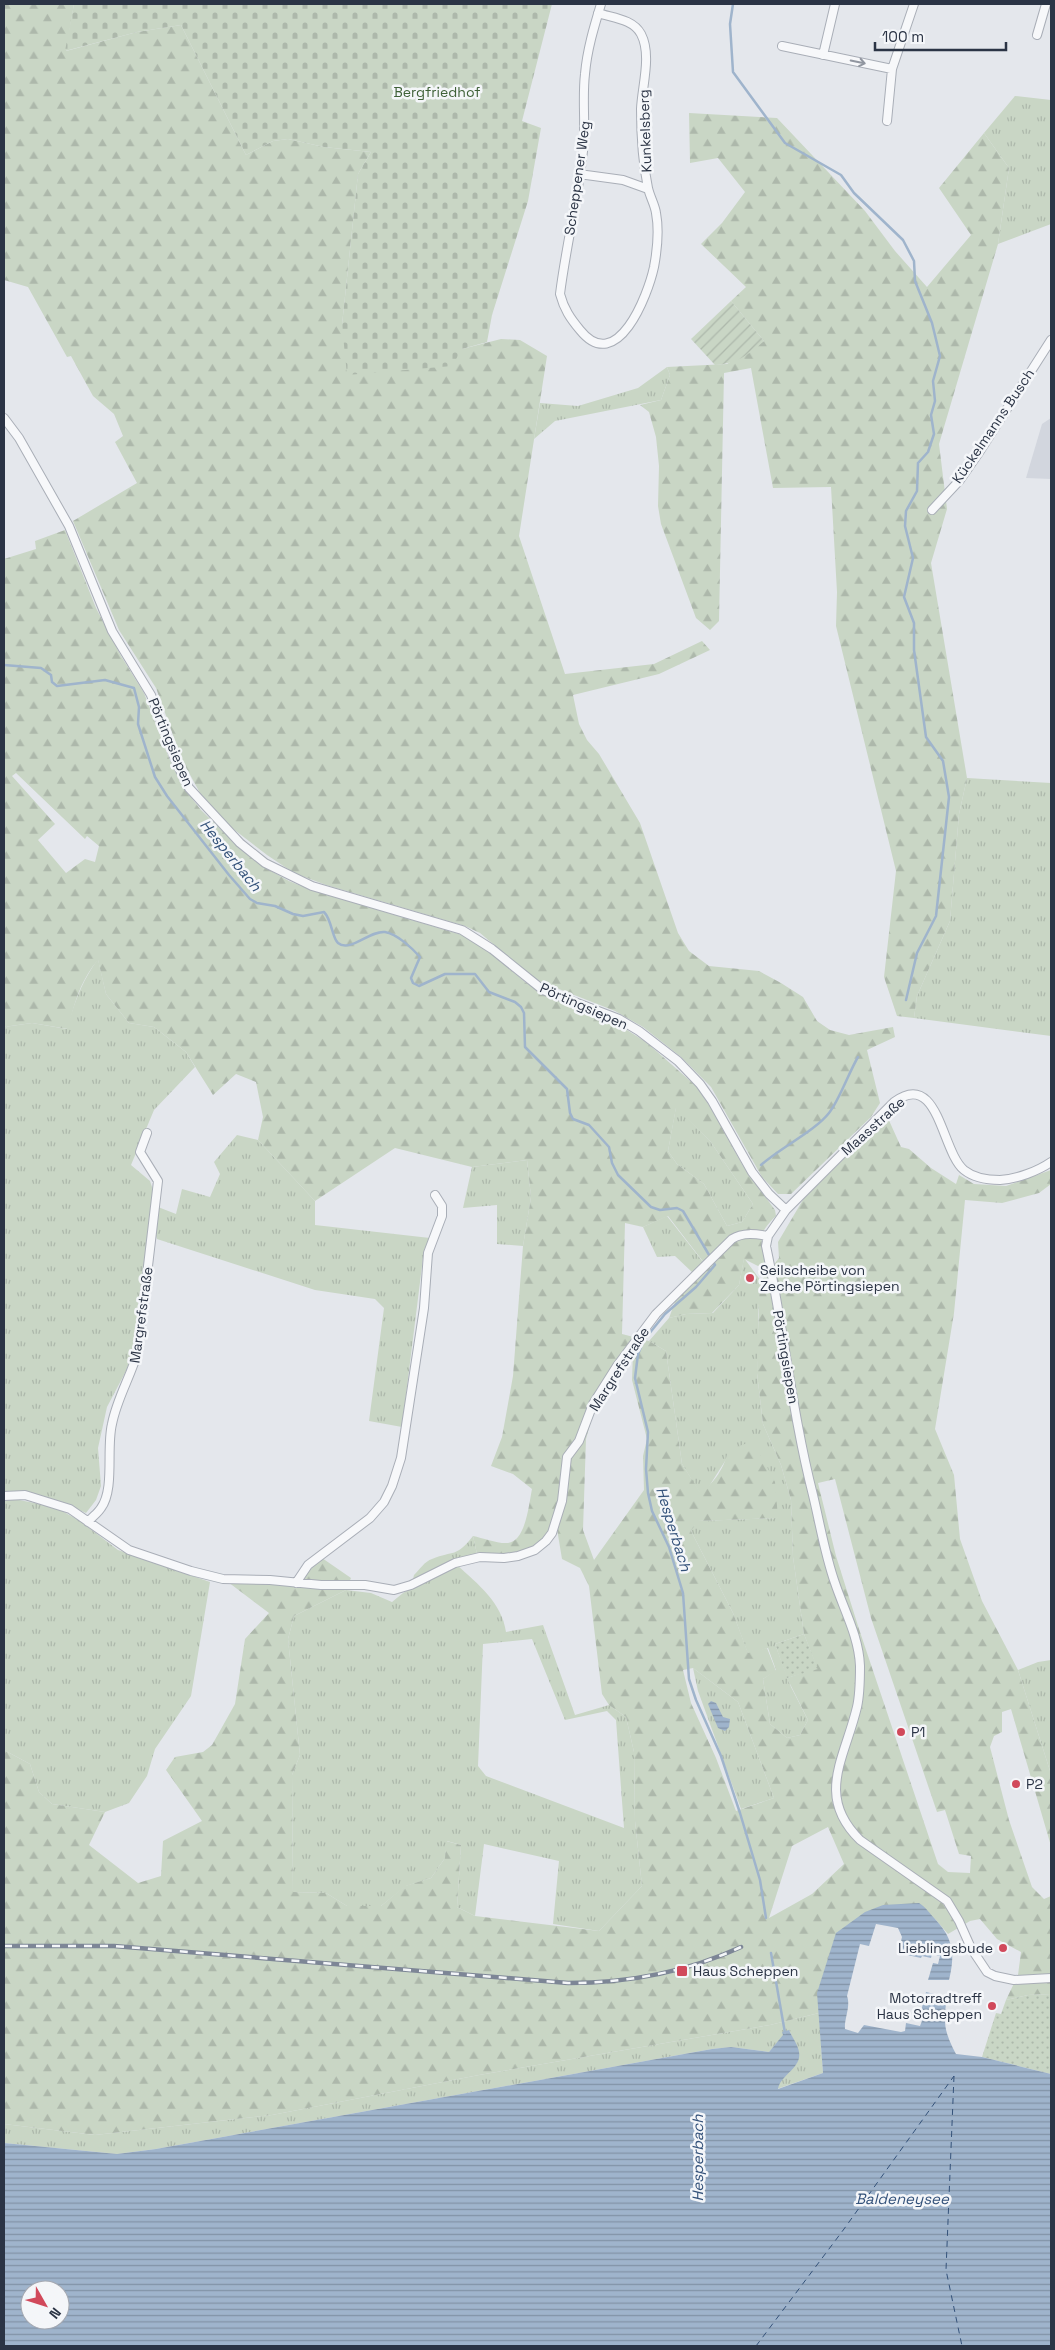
<svg xmlns="http://www.w3.org/2000/svg" width="1055" height="2350" viewBox="0 0 1055 2350" font-family="'Space Grotesk',sans-serif">
	<style>
		.built { fill: #d2d6de }
		.grass { fill: url(#grass-tufts); fill-rule: evenodd }
		.forest { fill: url(#forest-firs); fill-rule: evenodd }
		.cemetery { fill: url(#cemetery-stones) }
		.park { fill: url(#park-dots) }
		.garden { fill: url(#garden-furrows) }
		.water { fill: url(#water-rules); fill-rule: evenodd }
		.lines { fill: none; stroke-linecap: round; stroke-linejoin: round }
		.stream { stroke: #9fb4cc; stroke-width: 2.5 }
		.ferry { stroke: #34527a; stroke-width: 1; stroke-dasharray: 6 5; stroke-linecap: butt }
		.minor-casing { stroke: #a9aeb7; stroke-width: 10 }
		.minor { stroke: #f7f8fa; stroke-width: 8 }
		.rail-casing { stroke: #7d8696; stroke-width: 4.5 }
		.rail { stroke: #f4f6f9; stroke-width: 2.5; stroke-dasharray: 8; stroke-linecap: butt }
		.oneway { stroke: #9196a0 }
		.poi-dot { fill: #d1495b; stroke: #f4f6f9; stroke-width: 2 }
		.labels { text-anchor: middle; dominant-baseline: central; stroke-width: 5; stroke-linejoin: round; paint-order: stroke }
		.park-label { font-size: 14px; fill: #3f6138; stroke: #f4f6f9 }
		.street-label { font-size: 14px; fill: #2b3445; stroke: #f4f6f9 }
		.poi-label { font-size: 14px; fill: #2b3445; stroke: #f4f6f9; text-anchor: start }
		.water-label { font-size: 15px; font-style: italic; fill: #34527a; stroke: #f4f6f9 }
	</style>
	<defs>
		<pattern id="grass-tufts" width="24" height="20" patternUnits="userSpaceOnUse" patternTransform="scale(1.25)"><rect width="24" height="20" fill="#c9d6c5"/><path d="M3 7l-1-3M5 7V3M7 7l1-3M15 17l-1-3M17 17v-4M19 17l1-3" fill="none" stroke="#adb8ab"/></pattern>
		<pattern id="forest-firs" width="22" height="20" patternUnits="userSpaceOnUse" patternTransform="scale(1.25)"><rect width="22" height="20" fill="#c9d6c5"/><path d="M5 1l3.5 6h-7zM16 11l3.5 6h-7z" fill="#adb8ab"/></pattern>
		<pattern id="cemetery-stones" width="16" height="16" patternUnits="userSpaceOnUse" patternTransform="scale(1.25)"><rect width="16" height="16" fill="#c9d6c5"/><path d="M2 7V4a2 2 0 0 1 4 0v3zM10 15v-3a2 2 0 0 1 4 0v3z" fill="#adb8ab"/></pattern>
		<pattern id="park-dots" width="8" height="8" patternUnits="userSpaceOnUse" patternTransform="scale(1.25)"><rect width="8" height="8" fill="#c9d6c5"/><path d="M2 2h.1M6 6h.1" fill="none" stroke="#adb8ab" stroke-width="1.8" stroke-linecap="round"/></pattern>
		<pattern id="garden-furrows" width="10" height="10" patternUnits="userSpaceOnUse" patternTransform="scale(1.25)"><rect width="10" height="10" fill="#c9d6c5"/><path d="M-1 1l2-2M0 10L10 0M9 11l2-2" fill="none" stroke="#adb8ab"/></pattern>
		<pattern id="water-rules" width="6" height="5" patternUnits="userSpaceOnUse" patternTransform="scale(1.25)"><rect width="6" height="5" fill="#9fb4cc"/><path d="M0 2.5h6" fill="none" stroke="#8293a7"/></pattern>
	</defs>
	<rect width="100%" height="100%" fill="#e4e7ec"/>
	<path class="built" d="M1051 418V479L1026 478 1042 424Z"/>
	<path class="grass" d="M1015 96 1051 100V224L998 244 1009 168 984 133Z
		M667 367 670 375 661 400 555 421 534 439 540 403 578 406 638 388Z
		M967 778 1051 783V1036L914 1018 917 996 950 921 959 814Z
		M98 959 106 994 129 1023 154 1027 186 1052 195 1067 154 1110 131 1165 150 1181 154 1193 135 1347 126 1371 107 1407 98 1448 101 1486 96 1500 86 1513C56 1499 37 1493 4 1492V1027L32 1023 67 1029C74 1003 82 981 98 959Z
		M676 1107 710 1141 753 1204 742 1222 727 1226 704 1184 677 1164 668 1151Z
		M237 1135 258 1140 315 1201V1225L430 1238 424 1250 402 1427 369 1421 384 1308 375 1299 315 1290 157 1239 155 1233 158 1207 176 1214 182 1189 210 1197 220 1174 214 1162Z
		M527 1160 531 1197 523 1246 497 1244V1205L463 1208 472 1167Z
		M667 1216 703 1262 693 1273 675 1256 657 1257 643 1227Z
		M744 1258 761 1281 758 1315 759 1346 757 1373 763 1424 781 1465 791 1500 793 1557 804 1634 775 1644 791 1687 808 1720 800 1735 787 1738 770 1724 763 1679 776 1670 768 1648 748 1654 733 1613 691 1531 697 1521 778 1518 727 1458 708 1488 700 1493 682 1464 666 1351 649 1341 669 1318 686 1314 713 1313 739 1285Z
		M14 1499 55 1507 80 1521 118 1550 210 1582 191 1696 155 1749 147 1776 129 1803 105 1812 52 1804 39 1792 30 1764 4 1750V1501Z
		M473 1536 477 1554 451 1562 413 1579 414 1575C419 1570 425 1561 432 1559 454 1550 456 1558 473 1536Z
		M457 1565C478 1584 502 1603 506 1632L543 1625 575 1715 609 1705 626 1717 634 1752 635 1821 642 1886 599 1931 553 1924 559 1861 484 1844 475 1916 457 1907 461 1845 447 1841 445 1858 431 1878 406 1886 381 1906H347L326 1893 293 1892 292 1775 300 1755 288 1639 294 1616 346 1590 371 1593 392 1602 403 1593ZM532 1639 565 1720 607 1711 616 1720 624 1828 486 1776 478 1766 483 1644Z
		M1051 1660V1774L1018 1670 1038 1662Z
		M693 1668 738 1702 774 1798 741 1809 698 1691Z
		M819 2013 823 2073 777 2089C788 2057 811 2076 789 2030L769 2052 731 2047 712 2049 156 2149 117 2154 4 2143V2124L95 2135 272 2115 479 2075 770 2025Z"/>
	<path class="forest" d="M4 4H74L66 51 137 32 181 25 246 155 273 141 288 139 324 147 371 152 358 174 342 325 462 349 501 339 520 340 547 356 519 536 565 674 654 664 702 641 710 650 659 674 573 695 579 724 587 740 599 754 640 823 678 933 689 951 709 966 759 971 781 983 803 997 817 1021 830 1030 849 1035 893 1027 895 1037 867 1050 880 1103 871 1117 791 1194H778L762 1177 711 1087 681 1057 643 1027 615 1011 536 980 480 933 465 926 326 885 294 873 267 855 232 828 200 793 182 760 156 688 119 630 73 521 137 483 115 442 123 436 114 414 93 396 71 356 67 357 28 287 4 280Z
		M689 113 777 118 865 211 895 251 927 287 971 235 939 188 984 133 1009 168 998 244 939 444 947 509 931 563 967 778 959 814 950 921 917 996 914 1018 897 1016 884 977 896 871 836 626 837 592 831 487 773 488 751 368 724 373 719 621 710 630 696 618 661 524 658 506 659 466 656 437 649 412 640 405 661 400 670 375 667 367 727 364 764 341 731 301 746 287 701 244 722 223 745 192 718 158 690 163Z
		M65 530 96 608 121 656 144 693 169 758 183 787 201 810 236 844 262 866 289 881 311 890 462 935 486 949 525 982 540 992 619 1025 646 1042 696 1086 711 1108 743 1166 775 1210 776 1216C757 1234 761 1239 765 1264L758 1266 744 1259 739 1285 712 1313 686 1314 669 1318 676 1299 708 1268 668 1216 643 1227 625 1223 622 1334 649 1341 666 1351 682 1464 700 1492C713 1486 726 1465 728 1450L753 1441 775 1482 778 1518 698 1521 691 1531 733 1613 748 1653 767 1648 776 1671 763 1679 770 1724 787 1738 800 1735 808 1720 787 1678 817 1668 804 1634 793 1557 791 1500 781 1465 763 1424 757 1373 759 1298 761 1281 779 1258 778 1242 804 1198 887 1116 901 1147 909 1149 931 1168 956 1184 959 1175 974 1184 1006 1186 1051 1170V1184L1039 1193 1002 1203 965 1200 954 1313 935 1429 954 1475 960 1539 982 1601 1018 1670 1051 1774V1846L1011 1709 1002 1712V1732L994 1736 990 1747 1009 1820 1032 1887 1044 1899 1051 1896V1994L1028 1995 1006 2000 1018 1975 1021 1952 997 1939 980 1919 970 1921 948 1934 935 1919 883 1905 818 1993 819 2013 770 2025 479 2075 272 2115 95 2135 4 2124V1750L30 1764 39 1792 52 1804 105 1812 89 1845 138 1883 161 1876 163 1841 202 1821 166 1770 175 1757 203 1752 212 1745 235 1704 245 1639 269 1613 228 1582 271 1583 300 1588 307 1572 322 1558 351 1578 346 1590 294 1616 288 1639 300 1755 292 1775 293 1892 326 1893 347 1906H381L405 1886 431 1878 445 1858 446 1841 461 1845 457 1907 475 1916 599 1931 642 1886 635 1821 634 1752 626 1717 609 1705 602 1694 589 1586 580 1568 562 1559 557 1529 552 1527C528 1559 514 1555 477 1554L473 1536C483 1538 498 1544 508 1543 526 1541 529 1503 532 1489L513 1474 491 1466 502 1437 513 1376 523 1246 531 1197 527 1160 472 1167 395 1148 315 1201 258 1140 263 1117 256 1082 236 1074 213 1095 186 1052 154 1027 129 1023 106 994 98 960C81 979 74 1004 68 1029L32 1023 4 1027V559L36 549 35 541ZM16 773 85 839 87 836 99 846 95 862 85 859 66 873 38 840 55 824 12 776ZM676 1108 710 1141 753 1204 742 1222 727 1226 704 1184 677 1164 668 1151ZM633 1352 632 1380 647 1439 643 1456 644 1490 594 1560 583 1530 586 1439 596 1403ZM835 1479 871 1618 937 1812 945 1810 959 1854 971 1856 970 1873 948 1872 938 1864 859 1629 836 1556 818 1483ZM693 1668 738 1702 774 1798 736 1811 716 1758 691 1703 683 1670ZM828 1827 844 1864 812 1894 769 1918 792 1846Z"/>
	<path class="cemetery" d="M74 4H552L522 121 541 128 528 201 492 315 487 342 462 349 452 366 347 375 342 325 358 174 371 152 324 147 288 139 273 141 246 155 181 25 137 32 65 51Z"/>
	<path class="park" d="M804 1634 818 1669 787 1678 775 1644Z
		M1051 1994V2074L982 2057 996 2013 1001 2014 1006 2000 1028 1995Z"/>
	<path class="garden" d="M731 301 764 341C749 355 735 364 715 365L691 339Z"/>
	<path class="water" d="M711 1701 716 1703 723 1717 730 1719 729 1727 725 1731 718 1728 708 1704Z
		M919 1903C926 1907 930 1914 935 1919 954 1939 955 1955 949 1980H928L933 1963 938 1964 940 1956 932 1954 931 1958 922 1956 921 1958 898 1953 902 1937 898 1928 876 1924 869 1946 860 1944 847 1996C851 2006 844 2019 845 2029L858 2033 864 2025 901 2032 905 2031 906 2023 920 2026 925 2013 921 2011 926 1992 947 1997C943 2023 944 2031 956 2054L982 2057 1051 2074V2346H4V2143L117 2154 156 2149 712 2049 731 2047 769 2052 783 2035 782 2032 789 2030C792 2037 798 2045 799 2052 802 2068 780 2075 778 2089L823 2073 817 1993 836 1933 865 1912 883 1905ZM30 2290H60V2320H30Z"/>
	<g class="lines">
		<path class="stream" d="M733 4 730 24 733 72 785 143 841 175 854 193 903 240 914 261 915 281 932 323 940 356 933 381 935 401 931 415 934 434 928 452 918 463 917 491 906 511 905 526 913 558 904 597 914 623V650L926 737 943 761 949 797 936 916 917 953 906 1000
			M4 665 41 668 51 675 52 682 57 686 105 680 134 688 139 707 138 724 155 777 167 796 229 875 250 899 257 903 275 906 293 914 303 916 324 912C332 920 332 938 338 943 350 953 370 930 385 932 397 934 412 948 420 957L411 978 413 983 419 986 445 974H475L489 992 515 1002 521 1007 524 1013 525 1047 567 1089 570 1113 573 1119 589 1125 609 1147 612 1163 618 1175 651 1207 660 1210 677 1208 683 1211 715 1265 696 1287 665 1314 644 1340 638 1354 635 1378 648 1432 646 1469 648 1493 652 1511 669 1547 683 1593 689 1679 696 1700 721 1756 740 1813 760 1880 766 1918
			M761 1165C780 1148 815 1131 829 1113 839 1101 849 1072 858 1057
			M771 1953 785 2033"/>
		<path class="ferry" d="M954 2076 946 2270 962 2346
			M756 2346 844 2229 954 2076"/>
		<g class="minor-casing">
			<path id="minor" d="M598 13C613 18 633 19 641 34 652 55 642 86 641 109 641 134 643 164 648 188 650 197 655 205 656 213 659 229 657 251 654 267 648 295 617 376 580 330 570 318 564 309 560 294 566 246 578 199 583 151 586 125 582 99 585 74 587 50 594 27 601 4
				M1037 35 1046 4
				M782 46 892 69
				M823 55 835 4
				M887 121 892 69 914 4
				M579 174 623 180 648 189
				M4 418 19 438 69 526 112 631 151 695 177 764 189 788 240 843 265 863 312 886 462 930 492 949 543 990 619 1019 639 1031 678 1061 700 1084 712 1101 752 1172 769 1194 786 1210 768 1236 766 1246C784 1329 792 1413 813 1495 820 1524 825 1555 835 1583 844 1610 859 1637 860 1666 860 1680 860 1694 857 1707 845 1758 815 1796 860 1840L947 1901 959 1921 971 1948 987 1972 995 1976 1014 1980 1051 1978
				M932 510 960 480 978 454 1051 340
				M786 1210 894 1102C939 1069 941 1151 964 1170 974 1178 987 1180 1000 1180 1017 1179 1038 1171 1051 1162
				M4 1496 25 1495 70 1509 129 1550 191 1571 223 1579 270 1580 321 1585H365L394 1590 411 1585 455 1563 480 1557 504 1558 518 1556 535 1550 546 1541 552 1533 562 1501 567 1457 579 1441 593 1404 617 1366 656 1314 732 1239C743 1232 756 1234 768 1236
				M88 1522C92 1517 98 1513 101 1508 115 1489 106 1448 112 1424 117 1398 131 1376 138 1351L158 1181 140 1152 147 1133
				M296 1583 308 1565 370 1518 384 1502 392 1486 401 1458 424 1308 428 1253 442 1216V1206L435 1195"/>
		</g>
		<use href="#minor" class="minor"/>
		<g class="rail-casing">
			<path id="rail" d="M4 1946H114L568 1983C627 1983 687 1972 741 1947"/>
		</g>
		<use href="#rail" class="rail"/>
	</g>
	<defs><path id="oneway-shaft" d="M-6 0H5M1.5-3L5.5 0L1.5 3" fill="none" stroke-width="1.6" stroke-linecap="round" stroke-linejoin="round" transform="scale(1.25)"/></defs>
	<use class="oneway" href="#oneway-shaft" transform="translate(858 62) rotate(12)"/>
	<g class="poi-dot">
		<circle cx="750" cy="1278" r="5"/>
		<circle cx="901" cy="1732" r="5"/>
		<circle cx="1016" cy="1784" r="5"/>
		<circle cx="1003" cy="1948" r="5"/>
		<rect x="676" y="1965" width="12" height="12" rx="2.5"/>
		<circle cx="992" cy="2006" r="5"/>
	</g>
	<g class="labels">
		<g class="park-label">
			<text x="437" y="92">Bergfriedhof</text>
		</g>
		<g class="street-label">
			<text transform="translate(645 131) rotate(-92)">Kunkelsberg</text>
			<text transform="translate(577 178) rotate(-82)">Scheppener Weg</text>
			<text transform="translate(993 426) rotate(-56)">Kückelmanns Busch</text>
			<text transform="translate(171 742) rotate(67)">Pörtingsiepen</text>
			<text transform="translate(584 1006) rotate(24)">Pörtingsiepen</text>
			<text transform="translate(873 1126) rotate(-42)">Maasstraße</text>
			<text transform="translate(141 1315) rotate(-82)">Margrefstraße</text>
			<text transform="translate(786 1357) rotate(80)">Pörtingsiepen</text>
			<text transform="translate(619 1369) rotate(-57)">Margrefstraße</text>
		</g>
		<g class="poi-label">
			<text x="760" y="1270">Seilscheibe von<tspan x="760" dy="16">Zeche Pörtingsiepen</tspan></text>
			<text x="911" y="1732">P1</text>
			<text x="1026" y="1784">P2</text>
			<text x="993" y="1948" text-anchor="end">Lieblingsbude</text>
			<text x="693" y="1971">Haus Scheppen</text>
			<text x="982" y="1998" text-anchor="end">Motorradtreff<tspan x="982" dy="16">Haus Scheppen</tspan></text>
		</g>
		<g class="water-label">
			<text transform="translate(231 855) rotate(51)">Hesperbach</text>
			<text transform="translate(674 1529) rotate(73)">Hesperbach</text>
			<text transform="translate(697 2158) rotate(-90)">Hesperbach</text>
			<text x="902" y="2198">Baldeneysee</text>
		</g>
	</g>
	<rect width="1055" height="2350" fill="none" stroke="#2b3445" stroke-width="10"/>
	<g transform="translate(45 2305) rotate(129)"><circle r="24" fill="#f4f6f9" stroke="#a4a8b1"/>
	<path d="M0-4L9 19L0 12L-9 19Z" fill="#d1495b"/>
	<text y="-8" font-size="14" font-weight="bold" text-anchor="middle" fill="#2b3445">N</text>
	</g>
	<path d="M875 42v8h131v-8" fill="none" stroke="#2b3445" stroke-width="2.5"/>
	<text x="882" y="42" font-size="15" fill="#2b3445" stroke="#f4f6f9" stroke-width="4" paint-order="stroke">100 m</text>
</svg>
